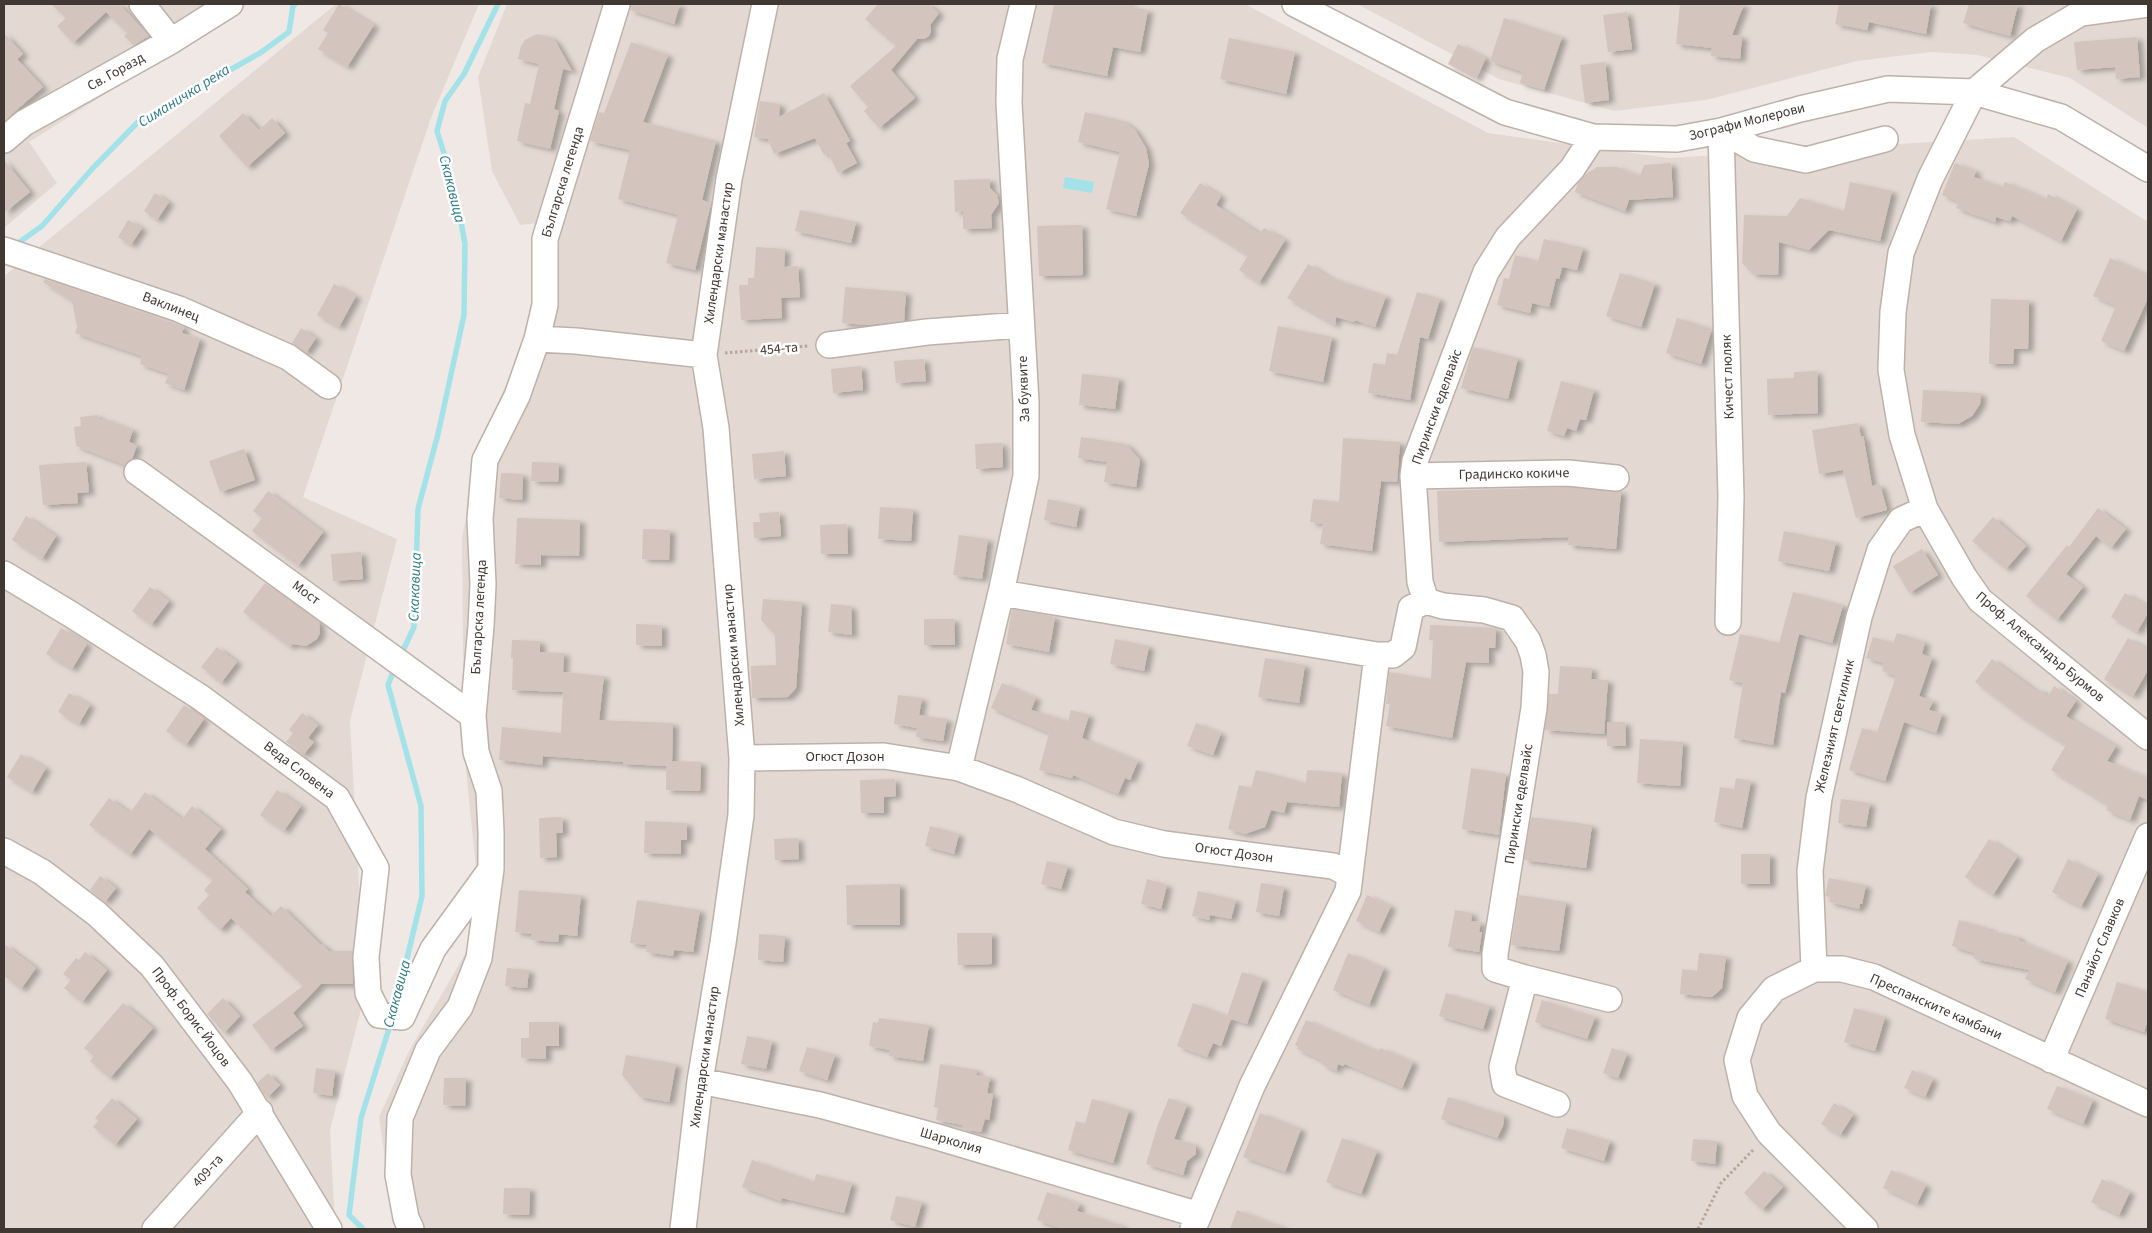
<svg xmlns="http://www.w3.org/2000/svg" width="2152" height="1233" viewBox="0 0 2152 1233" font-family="'Source Sans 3',sans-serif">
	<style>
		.residential { fill: #e3d9d2 }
		.water { fill: #a4e2e9 }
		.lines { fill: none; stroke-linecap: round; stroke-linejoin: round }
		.stream { stroke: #a4e2e9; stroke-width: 5.5 }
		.building { fill: #d3c4bd; filter: url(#shadow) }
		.minor-casing { stroke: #bdb1aa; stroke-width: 28 }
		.path { stroke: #bba59a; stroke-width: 3; stroke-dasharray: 2.5 2.5; stroke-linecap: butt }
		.minor { stroke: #fff; stroke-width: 25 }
		.labels { text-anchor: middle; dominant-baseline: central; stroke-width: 5; stroke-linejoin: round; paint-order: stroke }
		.street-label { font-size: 14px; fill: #413834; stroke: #fff }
		.water-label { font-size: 15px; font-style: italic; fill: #307b86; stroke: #fff }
	</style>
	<defs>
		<filter id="shadow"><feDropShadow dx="5.5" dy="3" stdDeviation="2.5" flood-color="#0004"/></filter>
	</defs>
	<rect width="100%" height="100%" fill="#f0e8e4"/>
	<path class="residential" d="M4 4H248L29 142 57 183 4 228Z
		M336 4H479L431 118 303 497 397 539 350 721 365 994 330 1130 335 1226 338 1229H4V276Z
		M507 4H1245L1488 133 1669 158 2014 137 2148 222V1229H402L389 1186 379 1117 409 1051 468 949 476 869 464 750 462 539 479 445 531 329 538 223 520 225 492 171 478 77Z
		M1357 4H2148V128L2070 78 1977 55 1931 52 1857 61 1706 100 1614 111 1499 79Z"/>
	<path class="water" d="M1065 177 1094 182 1092 193 1063 188Z"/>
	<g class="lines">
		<path class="stream" d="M14 246 42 226 92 169 138 122 260 53 289 32 293 6 295 4
			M400 657 414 627 418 509 438 434 464 315 465 244 455 189 437 131 445 101 464 74 498 4
			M395 667 388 685 421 806 422 896 396 1004
			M363 1229 349 1215 361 1118 391 1022"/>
	</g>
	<path class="building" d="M51 4H119L149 36 134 45 124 36 127 33 106 12 73 43 57 26 66 18Z
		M339 4 374 25 347 67 318 49 328 33 323 30Z
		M631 4H680L674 24 630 10Z
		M878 4H928L939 13 930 25 931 31 929 36 924 39H917L891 70 915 98 879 128 864 111 868 107 850 86 896 46 865 19Z
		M1054 4H1130V7L1148 10 1140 52 1113 47 1107 76 1042 63Z
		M1680 4H1744L1732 35 1742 36 1740 59 1711 56 1712 48 1676 44Z
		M1839 4H1931L1926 34 1869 22 1867 30 1835 24Z
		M1969 4H2018L2010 36 1963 23Z
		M1627 12 1632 49 1608 52 1603 15Z
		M1504 18 1562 37 1544 90 1520 83 1523 72 1490 61Z
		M4 33 23 54 17 59 43 87 4 121Z
		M537 34 550 37 556 42 572 71 563 69 554 109 559 111 550 149 517 141 525 103 530 104 539 64 518 59 521 46 525 40Z
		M2137 37 2140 77 2116 79 2115 67 2077 70 2074 42Z
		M1229 38 1295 52 1286 94 1220 79Z
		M631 42 668 55 643 122 716 141 702 200 711 203 710 208 695 270 666 263 678 215 618 199 630 150 590 141 599 112 604 113Z
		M1458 44 1486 58 1476 79 1448 64Z
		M1605 62 1609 100 1585 103 1580 65Z
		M824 93 850 141 846 143 857 163 838 173 828 153 824 155 815 138 774 154 768 139 754 137 760 101 780 104 779 117Z
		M1085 112 1123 121 1135 130 1146 148 1149 164 1136 216 1106 209 1120 152 1078 142Z
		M243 113 259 130 272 118 285 133 247 167 219 136Z
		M4 160 30 192 4 213Z
		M1671 163 1673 197 1629 200 1625 211 1575 192 1578 183 1586 174 1597 167H1617L1640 176 1644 165Z
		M1955 163 1976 171 1974 177 2002 187 2005 182 2046 199 2048 194 2077 209 2061 241 2012 216 2010 221 1996 217 1995 222 1956 208 1959 202 1942 195Z
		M990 179V188L997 195 999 203 991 215 992 228 963 229V211L955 212 954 180Z
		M1850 182 1892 191 1880 241 1829 230 1809 250 1779 242 1778 275 1753 274 1742 263 1744 215 1787 216 1800 198 1844 211Z
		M1200 183 1221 196 1216 205 1260 234 1264 228 1285 240 1259 283 1239 270 1248 255 1180 213Z
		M155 193 169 202 157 220 144 211Z
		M800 210 856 222 851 243 795 231Z
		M128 220 142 228 131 245 118 237Z
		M1082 225 1083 275 1039 276 1037 226Z
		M1544 239 1583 248 1577 270 1562 267 1559 279 1556 278 1549 307 1532 303 1530 313 1497 305 1504 278 1509 279 1515 255 1538 261Z
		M756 247 785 249 784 267 798 266 800 297 781 298 782 318 741 320 739 285H748V278H754Z
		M2110 258 2148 275V298L2124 351 2101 341 2116 306 2093 296Z
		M1308 264 1331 278 1386 296 1375 327 1355 320 1354 322 1336 317 1335 325 1287 298Z
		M1620 273 1655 284 1641 327 1606 316Z
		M45 279 179 325 184 327 182 333 200 339 184 390 165 383 169 374 140 364 142 356 75 333 77 327 72 301 43 282Z
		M334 284 356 296 339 327 317 315Z
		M845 287 906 292 904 321 868 325 842 323Z
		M1417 292 1440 299 1428 339 1420 337 1410 400 1368 393 1373 363 1385 365 1387 353 1397 355Z
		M1991 299 2029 300 2028 349H2014L2013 364H1989Z
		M1677 318 1712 329 1701 364 1666 353Z
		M1278 326 1332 337 1323 382 1269 371Z
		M301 328 316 338 306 353 292 343Z
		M1473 347 1518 358 1508 399 1461 388Z
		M924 359 926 381 896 383 894 361Z
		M861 366 863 390 833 393 831 369Z
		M1817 371 1818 413 1768 415 1767 379 1794 378V372Z
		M1082 374 1119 378 1115 409 1079 405Z
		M1561 381 1594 390 1586 420 1580 419 1576 431 1567 428 1564 436 1547 431Z
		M1923 390 1981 393 1980 404 1972 416 1958 424 1921 422Z
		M98 415 99 419H105L133 430 129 442 137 445 132 459 125 465 76 446 74 427 81 426 80 417Z
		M1858 423 1861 437 1863 436 1864 440 1872 486 1880 484 1887 510 1856 518 1843 470 1819 474 1812 430Z
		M1081 437 1126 444 1140 460 1136 487 1104 482 1107 462 1078 458Z
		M1343 438 1400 442 1397 482 1381 481 1372 551 1320 544 1323 524 1310 522 1313 499 1339 502Z
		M1002 443 1003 467 976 469 975 444Z
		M244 449 255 480 220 492 209 461Z
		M784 451 786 476 754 479 752 454Z
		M86 462 89 492 77 493 78 503 43 505 39 465Z
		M532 462 559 463 558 482 531 481Z
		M501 473 523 474 522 500 499 498Z
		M1567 487 1621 491 1616 549 1568 545 1569 537 1439 542 1437 491Z
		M268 491 323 532 298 566 252 531 262 518 253 511Z
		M1048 499 1080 506 1076 527 1044 520Z
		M880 507 913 509 911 541 878 539Z
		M2098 508 2126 529 2111 548 2096 536 2066 574 2083 587 2057 620 2026 596 2067 545 2069 547Z
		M779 512 781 536 754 538 753 522H760L759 513Z
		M26 516 56 536 42 559 12 540Z
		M1993 517 2026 546 2006 569 1972 541Z
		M517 518 580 520 579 556 541 555V565L515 564Z
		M847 524 848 554H821L820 525Z
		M643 529 670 530 669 560 642 559Z
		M1784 531 1836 542 1829 571 1778 561Z
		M959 535 988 539 982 579 953 575Z
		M1922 549 1938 575 1909 593 1893 566Z
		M361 552 363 579 333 581 331 554Z
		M265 583 319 622 320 633 317 639 306 646 292 644 290 647 243 612Z
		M150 587 169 601 151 625 132 611Z
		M1793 592 1843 605 1832 643 1799 634 1785 693 1781 692 1773 745 1734 738 1743 683 1729 680 1740 634 1779 643Z
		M2125 593 2148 606V613L2137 632 2111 617Z
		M763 599 802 602 796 688 788 697 752 698 751 666 776 665 775 635 761 620Z
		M831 604 851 606 852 635 828 632Z
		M1012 609 1055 617 1049 652 1006 644Z
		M924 619H954L955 645H924Z
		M636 624 662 625V646L636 645Z
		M1430 625 1496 628 1495 648H1489V663L1466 662 1452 738 1386 726 1390 704H1386L1389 672 1431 679 1433 640H1429Z
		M61 628 87 644 72 669 46 654Z
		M1897 633 1925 642 1922 654 1932 658 1919 696 1933 701 1929 710 1942 714 1936 733 1904 722 1885 781 1849 770 1862 728 1877 732 1896 676 1882 671 1884 663 1866 658 1873 637 1893 643Z
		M2128 638 2148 649V670L2133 696 2104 679Z
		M1115 639 1149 646 1144 671 1110 664Z
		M512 640 540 641V652L564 653 563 672 604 676 599 720 673 723 672 761 701 762 700 791 666 790V766L623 764V762L543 756 542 765 499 760 502 727 561 733 563 692 512 690 513 658H511Z
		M217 647 237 662 221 683 201 667Z
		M1265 658 1305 665 1299 703 1258 697Z
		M1992 659 2036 691 2038 689 2048 696 2054 686 2076 701 2066 716 2116 746 2107 761 2148 778V800L2139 796 2130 820 2106 810 2108 805 2051 770 2066 745 2020 716 1975 682Z
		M1560 666 1592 668 1591 679 1608 680 1604 734 1545 730 1549 694H1558Z
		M1002 683 1036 698 1031 710 1068 721 1071 710 1089 715 1082 738 1138 761 1130 780 1125 778 1118 794 1073 775 1072 778 1039 770 1049 733 991 708Z
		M69 693 90 705 79 724 58 712Z
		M898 695 922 698 919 715 947 719 943 741 916 737 917 728 894 724Z
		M184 705 204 719 186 745 166 731Z
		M302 713 318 725 308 738 314 742 303 755 286 742 293 733 289 730Z
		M1607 722H1625L1626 746H1607Z
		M1196 723 1221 733 1213 755 1187 746Z
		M1640 739 1683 742 1680 786 1637 783Z
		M21 754 46 768 32 792 7 777Z
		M1471 768 1506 774 1499 835 1462 829Z
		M1256 770 1306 783 1307 770 1342 773 1339 807 1287 802 1284 813 1271 810 1265 827 1245 834 1228 829 1239 785 1251 788Z
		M1736 778 1751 781 1742 828 1714 822 1720 787 1734 789Z
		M895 779 896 796 884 797V813H861L860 780Z
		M277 790 301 806 284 831 260 815Z
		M145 792 182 819 192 806 221 829 205 849 248 889 245 892 271 916 281 906 321 945 322 944 329 951H352L353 984H321L293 1013 303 1026 271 1050 252 1025 303 986 231 918 220 930 197 908 209 895 204 890 213 880 149 829 130 855 89 825 109 798 130 813Z
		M1841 799 1870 803 1866 827 1838 823Z
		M562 817 563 833H556L557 857 540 858 539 818Z
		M1531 817 1592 825 1586 868 1524 860Z
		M645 821 687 823V840H681V854L644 853Z
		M930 826 959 834 954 854 925 846Z
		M798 838 799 859 775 860 774 839Z
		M1989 839 2017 857 1993 895 1965 877Z
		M1741 854H1770V884H1741Z
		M2068 859 2098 874 2081 907 2052 892Z
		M1047 861 1068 866 1061 889 1041 884Z
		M100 876 116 888 105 902 90 890Z
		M1829 878 1866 885 1862 904H1860L1859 909 1829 902 1830 898 1825 895Z
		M1147 879 1167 885 1161 909 1141 904Z
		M1261 883 1284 887 1279 916 1256 912Z
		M900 884V925H847L846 885Z
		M519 890 581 895 577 936 559 934 558 942 531 940 532 934 515 932Z
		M1198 891 1236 900 1231 919 1210 915 1209 920 1192 916Z
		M1367 895 1391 906 1379 932 1356 921Z
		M1519 895 1566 902 1559 951 1511 945Z
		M637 900 700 910 693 952 674 950 673 956 646 952 647 945 630 943Z
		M1455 910 1472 913 1471 921 1481 922 1479 932H1482L1479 952 1448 947Z
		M1959 920 1991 929V931L2019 937 2018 940 2068 961 2055 992 2025 979 2029 970 1974 959V953L1952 946Z
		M957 933H992V964L958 965Z
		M759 934 785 936 783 962 758 960Z
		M4 944 36 968 21 989 4 976Z
		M85 952 107 970 82 1002 64 988 71 980 63 974 76 958 79 960Z
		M1348 953 1384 968 1369 1005 1333 990Z
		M1699 953 1726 956 1722 988 1712 997 1680 994 1682 969 1697 971Z
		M507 968 529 970 527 988 505 986Z
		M1242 972 1263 979 1247 1024 1231 1019 1221 1046 1213 1043 1207 1057 1177 1046 1193 1003 1227 1016Z
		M2117 982 2148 992V1020L2144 1032 2105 1019Z
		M1446 993 1490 1006 1483 1029 1439 1016Z
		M223 998 240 1016 224 1033 207 1014Z
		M1542 1000 1595 1017 1587 1039 1535 1022Z
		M123 1003 153 1028 110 1078 90 1061 94 1056 84 1048Z
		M1854 1008 1885 1017 1875 1051 1844 1042Z
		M879 1018 929 1025 923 1061 889 1056 890 1050 869 1046 873 1022 878 1023Z
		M1306 1020 1379 1052 1380 1048 1413 1062 1402 1088 1345 1064 1343 1066 1338 1064 1336 1071 1321 1064 1323 1061 1297 1049 1298 1047 1295 1045Z
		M529 1022H559V1046H546V1059L521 1058V1038H529Z
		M747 1036 772 1041 766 1069 741 1064Z
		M807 1047 835 1055 827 1080 799 1071Z
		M1612 1048 1627 1054 1618 1078 1603 1073Z
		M626 1055 676 1064 669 1102 640 1097 622 1075Z
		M940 1064 977 1070 976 1075 990 1077 987 1093 993 1094 989 1120 985 1119 981 1132 962 1129 963 1125 936 1120 938 1108 934 1107Z
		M316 1068 335 1071 332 1096 313 1093Z
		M1912 1070 1933 1079 1925 1097 1904 1088Z
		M268 1073 280 1085 267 1098 257 1083Z
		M444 1078H466L465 1106 443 1105Z
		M2057 1086 2093 1100 2083 1124 2047 1109Z
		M1448 1097 1504 1115 1503 1126 1497 1138 1441 1119Z
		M112 1098 137 1119 115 1145 93 1127 98 1121 95 1118Z
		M1169 1098 1187 1105 1174 1139 1193 1144 1196 1148V1154L1187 1161 1183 1175 1146 1164 1158 1124Z
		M1092 1099 1129 1110 1113 1163 1068 1150 1076 1121 1085 1124Z
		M1834 1103 1853 1115 1840 1135 1821 1124Z
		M1260 1113 1301 1129 1285 1172 1243 1157Z
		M1567 1128 1610 1141 1604 1161 1561 1148Z
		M1342 1138 1377 1151 1361 1194 1326 1182Z
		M1693 1139 1717 1141 1715 1164 1691 1161Z
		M752 1160 814 1182 816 1174 852 1183 844 1213 782 1198 781 1201 742 1187Z
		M1891 1170 1926 1185 1917 1204 1883 1188Z
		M1764 1171 1783 1187 1762 1210 1744 1193Z
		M2102 1179 2130 1192 2119 1215 2091 1202Z
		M504 1188H530L529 1215 503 1214Z
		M1047 1192 1080 1204 1077 1211 1123 1226 1122 1229H1063L1037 1220Z
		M896 1196 922 1202 915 1227 890 1220Z
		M1237 1210 1283 1227V1229H1230Z"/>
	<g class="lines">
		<g class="minor-casing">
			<path id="minor" d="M142 4 171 41
				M1295 4 1505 112 1593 137 1677 139 1721 131 1800 109 1888 89 1974 92 2061 117 2148 169
				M2148 4 2081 13 2035 40 1974 92 1930 179 1901 253 1893 312 1891 370 1902 435 1925 509 1964 577 1980 600 2148 737
				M1721 131 1731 497 1728 622
				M1723 131 1754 149 1806 160 1885 139
				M4 140 24 123 171 41 230 4
				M4 250 179 309 288 357 328 386
				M537 339 576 341 704 355
				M829 345 927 332 1021 325
				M137 472 473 716
				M1413 476 1568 473 1616 478
				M4 574 72 615 200 697 337 798 376 868 366 957 368 993 379 1015 402 1017 433 949 489 872
				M1001 593 1377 655H1393L1403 647 1411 608 1426 601
				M1426 601 1443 606 1484 610 1512 618 1528 641 1533 655 1536 672 1534 708 1495 954V969L1525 978 1609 999
				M1426 601 1420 582 1413 476 1415 461 1486 272 1508 237 1572 169 1593 137
				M742 758 884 756 959 768 1016 789 1114 832 1164 844 1333 866 1350 875 1348 891 1252 1086 1193 1229
				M959 768 1001 593 1026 476V402L1009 103 1010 59 1023 4
				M4 851 42 872 97 914 152 966 240 1082 329 1229
				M1350 875 1377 655
				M1814 969 1810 871 1819 798 1859 617 1880 550 1901 520 1925 509
				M1525 978 1502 1067 1505 1084 1557 1104
				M2051 1060 2148 836
				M700 1081 820 1105 934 1136 1199 1215
				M155 1229 260 1112
				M411 1229 406 1218 398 1175 400 1118 428 1050 460 1007 479 958 491 869V832L489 791 476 752 473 716 481 626 483 584 480 519 485 460 517 396 537 339 545 305V239L617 4
				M683 1229 700 1081 723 943 741 815 742 758 716 428 704 355 729 179 765 4
				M1865 1229 1769 1133 1745 1096 1737 1060 1750 1018 1774 989 1814 969H1842L1874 977 2148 1104"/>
		</g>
		<path class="path" d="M725 353 808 346
			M1698 1229 1721 1183 1754 1149"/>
		<use href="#minor" class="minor"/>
	</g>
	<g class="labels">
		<g class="street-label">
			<text transform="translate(116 72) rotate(-29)">Св. Горазд</text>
			<text transform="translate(1747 122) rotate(-14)">Зографи Молерови</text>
			<text transform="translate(563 182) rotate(-73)">Българска легенда</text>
			<text transform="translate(719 253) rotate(-82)">Хилендарски манастир</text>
			<text transform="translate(171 307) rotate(21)">Ваклинец</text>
			<text transform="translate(779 349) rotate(-5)">454-та</text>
			<text transform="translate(1728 377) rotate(-92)">Кичест люляк</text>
			<text transform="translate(1024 389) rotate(-92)">За буквите</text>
			<text transform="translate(1437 407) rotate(-70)">Пирински еделвайс</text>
			<text transform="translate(1514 474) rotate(-1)">Градинско кокиче</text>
			<text transform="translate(306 593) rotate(36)">Мост</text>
			<text transform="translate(479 617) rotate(-87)">Българска легенда</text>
			<text transform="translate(2040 647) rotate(40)">Проф. Александър Бурмов</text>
			<text transform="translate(734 655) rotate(-95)">Хилендарски манастир</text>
			<text transform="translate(1835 726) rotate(-77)">Железният светилник</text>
			<text x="845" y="757">Огюст Дозон</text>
			<text transform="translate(299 770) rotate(37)">Веда Словена</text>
			<text transform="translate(1519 804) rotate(-81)">Пирински еделвайс</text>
			<text transform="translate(1234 853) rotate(8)">Огюст Дозон</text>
			<text transform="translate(2100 948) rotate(-67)">Панайот Славков</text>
			<text transform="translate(1936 1007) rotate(24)">Преспанските камбани</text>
			<text transform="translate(191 1017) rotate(53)">Проф. Борис Йоцов</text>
			<text transform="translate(705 1057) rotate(-82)">Хилендарски манастир</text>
			<text transform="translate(951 1141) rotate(16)">Шарколия</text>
			<text transform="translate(208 1171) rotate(-48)">409-та</text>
		</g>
		<g class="water-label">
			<text transform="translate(184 96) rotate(-32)">Симаничка река</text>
			<text transform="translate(452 189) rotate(76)">Скакавица</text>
			<text transform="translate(415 587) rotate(-88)">Скакавица</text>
			<text transform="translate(397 994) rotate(-75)">Скакавица</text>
		</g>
	</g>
	<rect width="2152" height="1233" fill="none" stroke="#413834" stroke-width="10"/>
</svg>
